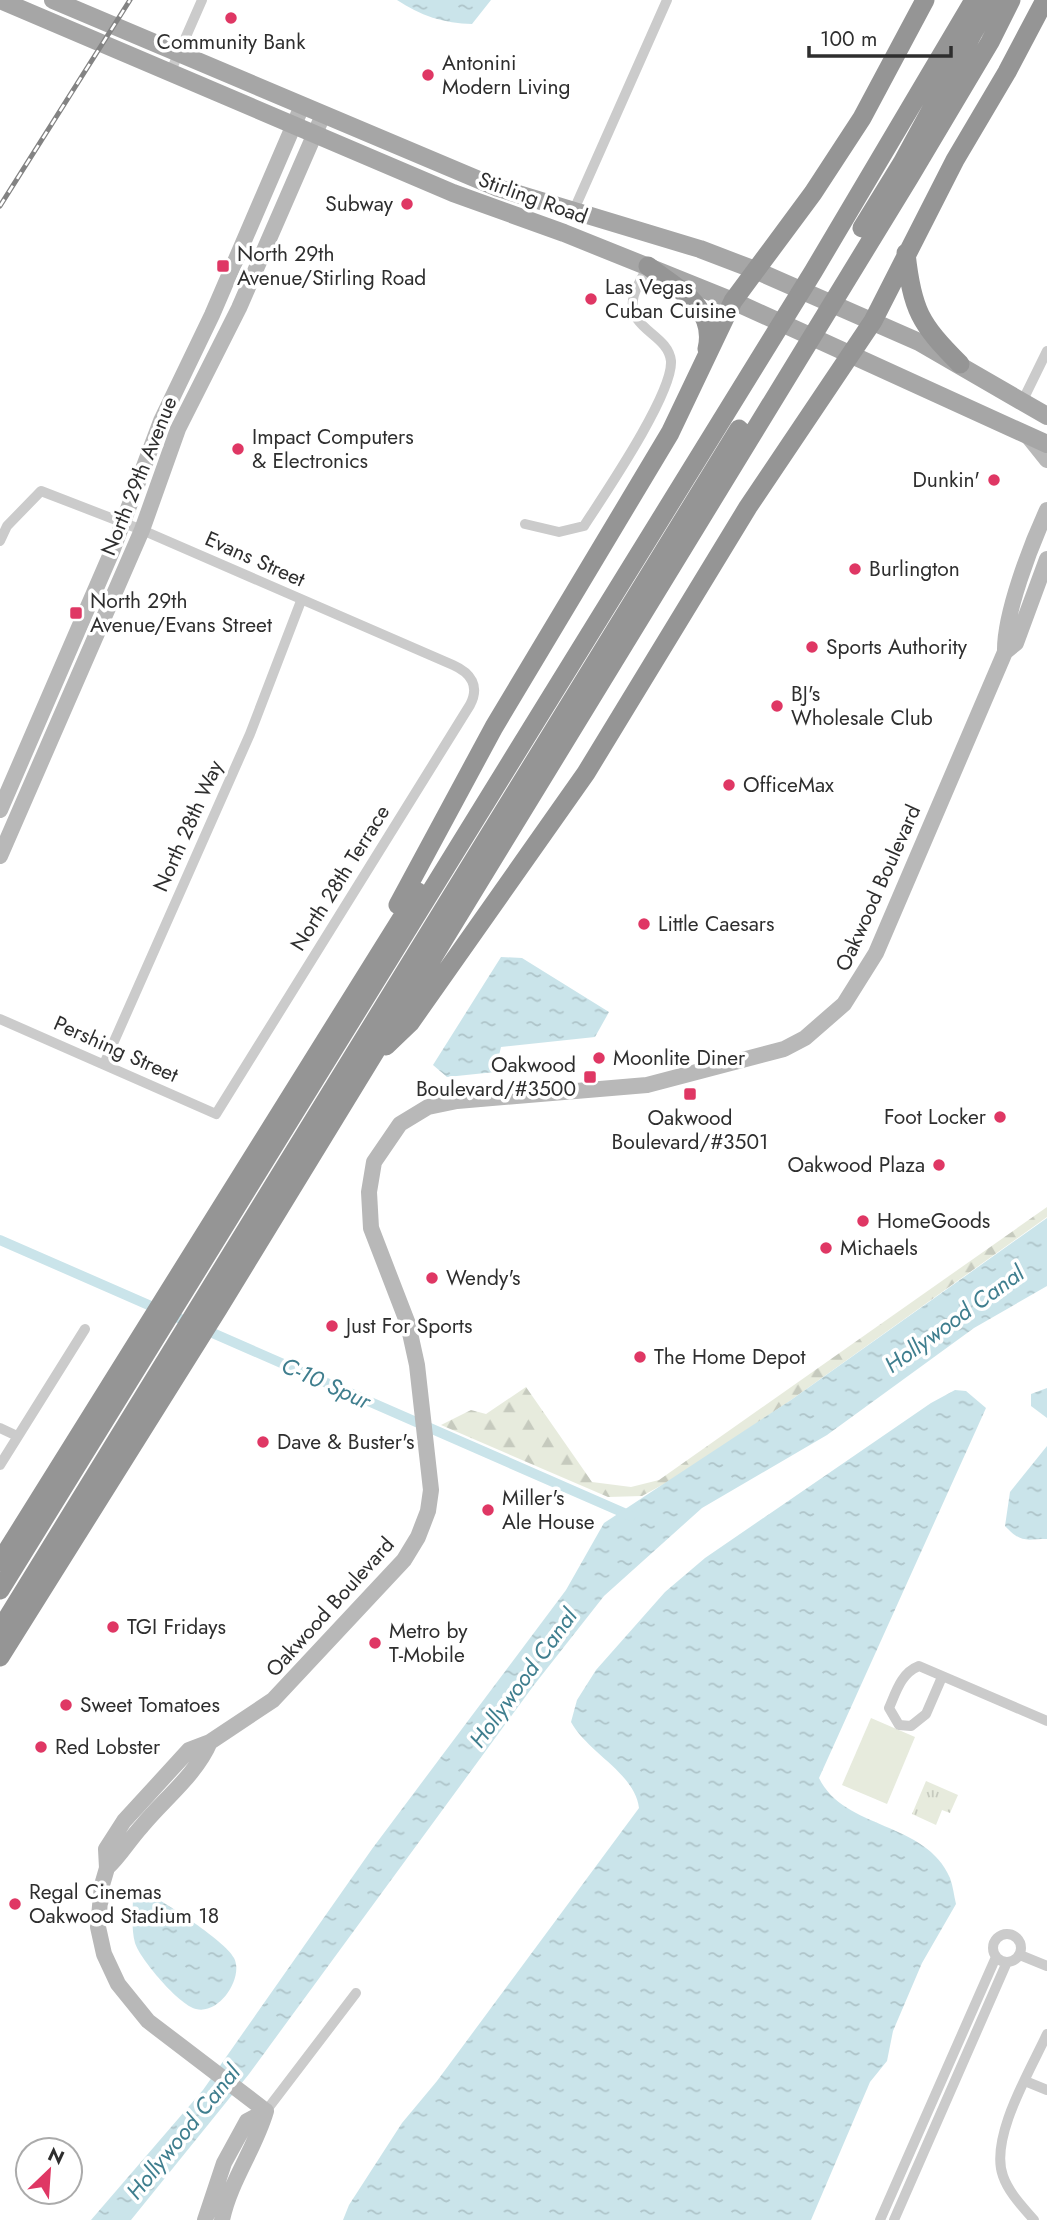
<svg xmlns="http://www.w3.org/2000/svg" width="1047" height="2220" viewBox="0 0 1047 2220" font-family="Jost,sans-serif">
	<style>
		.forest { fill: url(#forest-firs) }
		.park { fill: url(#park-tufts) }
		.pitch { fill: #e7ebdd }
		.water { fill: url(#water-ripples) }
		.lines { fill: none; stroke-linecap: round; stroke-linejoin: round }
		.canal { stroke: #cae4ea; stroke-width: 10 }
		.street { stroke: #cbcbcb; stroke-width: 10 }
		.secondary { stroke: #b8b8b8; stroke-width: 16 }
		.primary { stroke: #a6a6a6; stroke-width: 18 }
		.highway { stroke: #959595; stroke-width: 19 }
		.rail-casing { stroke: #838383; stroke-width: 5 }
		.rail { stroke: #fff; stroke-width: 2.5; stroke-dasharray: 8; stroke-linecap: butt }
		.poi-dot { fill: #df3764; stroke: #fff; stroke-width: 2.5 }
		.labels { text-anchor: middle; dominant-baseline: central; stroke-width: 7; stroke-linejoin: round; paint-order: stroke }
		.poi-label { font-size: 21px; fill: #2e2e2e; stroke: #fff; text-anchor: start }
		.street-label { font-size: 21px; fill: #2e2e2e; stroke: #fff }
		.water-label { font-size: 23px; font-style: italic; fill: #3f7e8e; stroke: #fff }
	</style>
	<defs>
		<pattern id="forest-firs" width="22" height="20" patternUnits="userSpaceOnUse" patternTransform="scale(1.75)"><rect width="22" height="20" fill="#e7ebdd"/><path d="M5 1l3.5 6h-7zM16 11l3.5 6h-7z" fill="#c6cabe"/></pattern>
		<pattern id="park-tufts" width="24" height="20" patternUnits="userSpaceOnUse" patternTransform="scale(1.75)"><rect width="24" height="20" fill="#e7ebdd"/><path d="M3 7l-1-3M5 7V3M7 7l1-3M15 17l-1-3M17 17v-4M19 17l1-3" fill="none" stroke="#c6cabe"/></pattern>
		<pattern id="water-ripples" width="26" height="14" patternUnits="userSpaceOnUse" patternTransform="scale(1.75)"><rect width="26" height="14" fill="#cae4ea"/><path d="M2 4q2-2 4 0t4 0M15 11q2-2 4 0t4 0" fill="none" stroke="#aec4c9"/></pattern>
	</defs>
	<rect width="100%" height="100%" fill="#fff"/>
	<path class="forest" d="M1047 1207V1217L791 1400 682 1474 642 1496 608 1497 441 1425 471 1410 486 1414 526 1387 592 1482 631 1487 659 1480Z"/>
	<path class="park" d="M926 1781 958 1795 950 1813 942 1810 936 1825 912 1814Z"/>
	<path class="pitch" d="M871 1718 915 1737 887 1804 842 1785Z"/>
	<path class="water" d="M397 0H491L472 24C445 24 419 15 397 0Z
		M501 957 522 958 609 1012 595 1037 501 1047 495 1072 447 1077 433 1065Z
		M1047 1218V1286L974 1328 827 1435 702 1508 604 1596 534 1685 249 2074 131 2220H91L203 2090 372 1849 566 1590 604 1523 791 1400Z
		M1047 1388V1418L1031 1406V1394Z
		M955 1390 966 1391 986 1408 819 1778C844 1830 926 1821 950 1878 953 1886 954 1896 956 1904L922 1963 893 2031 887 2061 870 2082 811 2220H343L349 2205 402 2123 437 2081 639 1808C635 1773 588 1753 571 1722L577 1700 596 1670 665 1592 705 1558 931 1403Z
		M1047 1446V1539C1025 1539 1022 1544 1005 1526L1010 1492Z
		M139 1888C159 1899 225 1940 234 1958 244 1977 220 2015 196 2009 179 2005 140 1959 135 1943 131 1929 133 1909 133 1894Z"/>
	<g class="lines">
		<path class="canal" d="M0 1240 631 1516"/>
		<path class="street" d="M170 73 202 0
			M573 212 667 0
			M1022 402 1047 351
			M525 524 559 532 584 526C604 495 673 394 671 361 668 334 629 330 633 300 634 289 643 277 648 266
			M0 541 7 526 41 491 142 530 453 665C471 673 480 686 470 705L216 1114 0 1019
			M104 1064 250 734 301 601
			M0 1428 17 1436
			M0 1465 85 1329
			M942 1677 926 1714 911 1726 899 1725 889 1708C896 1692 901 1673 919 1666L1047 1721
			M993 1948a14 14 0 1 1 28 0a14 14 0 1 1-28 0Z
			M1020 1955 1047 1966
			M1025 2081 1047 2090
			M266 2111 356 1993
			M880 2220 996 1957
			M894 2220 1007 1962
			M1034 2220C1022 2206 1009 2193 1003 2176 989 2138 1031 2069 1047 2034"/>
		<path class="secondary" d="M1027 435 1047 460
			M1005 652 1016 643 1047 559
			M0 810 113 549 161 421 212 315 302 106
			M0 856 142 530 178 429 239 308 323 115
			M107 1868C121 1855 129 1840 142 1826 164 1799 196 1775 210 1742
			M266 2111 148 2021 118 1984 104 1954 98 1927 102 1885 107 1868 106 1849 124 1821 189 1750 210 1742 273 1700 404 1560 418 1537 428 1511 431 1490 417 1365 408 1324 371 1228 369 1192 374 1162 400 1124 428 1107 457 1101 647 1085 784 1049 805 1038 844 1004 876 953 1005 652C1004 614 1031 545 1047 510
			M205 2220 224 2163 247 2121 266 2111
			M222 2220C230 2181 255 2149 266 2111"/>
		<path class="primary" d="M0 0 453 193 564 233 733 301 1047 444
			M53 0 498 188 700 249 755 270 919 342 1047 416"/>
		<path class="highway" d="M862 228 902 163 991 0
			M906 253C912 310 920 324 960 364
			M648 266C676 288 717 307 707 349
			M398 905 494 727 670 433 733 301 813 193 862 118 925 0
			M386 1046 410 1023 586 773 748 507 873 321 955 160 1007 72 1045 0
			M0 1562 418 892
			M0 1590 813 272 974 0
			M0 1630 739 429
			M0 1657 218 1309 909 178 990 42 1011 0"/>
		<g class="rail-casing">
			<path id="rail" d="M0 206 130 0"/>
		</g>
		<use href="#rail" class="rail"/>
	</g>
	<g class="poi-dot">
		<circle cx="231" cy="18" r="7"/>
		<circle cx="428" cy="75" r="7"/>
		<circle cx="407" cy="204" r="7"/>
		<rect x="216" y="259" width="14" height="14" rx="3.5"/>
		<circle cx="591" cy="299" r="7"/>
		<circle cx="238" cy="449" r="7"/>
		<circle cx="994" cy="480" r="7"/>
		<circle cx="855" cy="569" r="7"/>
		<rect x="69" y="606" width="14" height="14" rx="3.5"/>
		<circle cx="812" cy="647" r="7"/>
		<circle cx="777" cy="706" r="7"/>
		<circle cx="729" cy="785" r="7"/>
		<circle cx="644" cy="924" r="7"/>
		<circle cx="599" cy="1058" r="7"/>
		<rect x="583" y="1070" width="14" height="14" rx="3.5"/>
		<rect x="683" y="1087" width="14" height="14" rx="3.5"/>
		<circle cx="1000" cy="1117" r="7"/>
		<circle cx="939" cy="1165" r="7"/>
		<circle cx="863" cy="1221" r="7"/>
		<circle cx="826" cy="1248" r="7"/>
		<circle cx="432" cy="1278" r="7"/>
		<circle cx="332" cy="1326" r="7"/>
		<circle cx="640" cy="1357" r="7"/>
		<circle cx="263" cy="1442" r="7"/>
		<circle cx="488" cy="1510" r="7"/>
		<circle cx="113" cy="1627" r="7"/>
		<circle cx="375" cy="1643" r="7"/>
		<circle cx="66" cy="1705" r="7"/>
		<circle cx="41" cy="1747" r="7"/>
		<circle cx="15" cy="1904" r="7"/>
	</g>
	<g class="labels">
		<g class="poi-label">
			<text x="231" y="42" text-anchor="middle">Community Bank</text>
			<text x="442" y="63">Antonini<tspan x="442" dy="24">Modern Living</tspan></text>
			<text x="393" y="204" text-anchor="end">Subway</text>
			<text x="237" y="254">North 29th<tspan x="237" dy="24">Avenue/Stirling Road</tspan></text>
			<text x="605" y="287">Las Vegas<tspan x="605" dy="24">Cuban Cuisine</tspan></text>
			<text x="252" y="437">Impact Computers<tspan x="252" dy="24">&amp; Electronics</tspan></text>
			<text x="980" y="480" text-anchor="end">Dunkin'</text>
			<text x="869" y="569">Burlington</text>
			<text x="90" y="601">North 29th<tspan x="90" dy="24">Avenue/Evans Street</tspan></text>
			<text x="826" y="647">Sports Authority</text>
			<text x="791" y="694">BJ's<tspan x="791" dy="24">Wholesale Club</tspan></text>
			<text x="743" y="785">OfficeMax</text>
			<text x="658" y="924">Little Caesars</text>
			<text x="613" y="1058">Moonlite Diner</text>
			<text x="576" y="1065" text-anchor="end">Oakwood<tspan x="576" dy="24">Boulevard/#3500</tspan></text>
			<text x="986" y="1117" text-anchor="end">Foot Locker</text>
			<text x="690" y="1118" text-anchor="middle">Oakwood<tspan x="690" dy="24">Boulevard/#3501</tspan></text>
			<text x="925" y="1165" text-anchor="end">Oakwood Plaza</text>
			<text x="877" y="1221">HomeGoods</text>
			<text x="840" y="1248">Michaels</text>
			<text x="446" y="1278">Wendy's</text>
			<text x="346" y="1326">Just For Sports</text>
			<text x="654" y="1357">The Home Depot</text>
			<text x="277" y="1442">Dave &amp; Buster's</text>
			<text x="502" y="1498">Miller's<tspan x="502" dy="24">Ale House</tspan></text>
			<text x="127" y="1627">TGI Fridays</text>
			<text x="389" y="1631">Metro by<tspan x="389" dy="24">T-Mobile</tspan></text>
			<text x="80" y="1705">Sweet Tomatoes</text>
			<text x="55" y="1747">Red Lobster</text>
			<text x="29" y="1892">Regal Cinemas<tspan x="29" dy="24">Oakwood Stadium 18</tspan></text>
		</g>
		<g class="street-label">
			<text transform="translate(533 198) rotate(20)">Stirling Road</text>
			<text transform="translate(139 476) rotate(-68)">North 29th Avenue</text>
			<text transform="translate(255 559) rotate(24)">Evans Street</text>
			<text transform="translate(188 826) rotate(-66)">North 28th Way</text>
			<text transform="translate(340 878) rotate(-58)">North 28th Terrace</text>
			<text transform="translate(878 888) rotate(-66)">Oakwood Boulevard</text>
			<text transform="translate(116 1049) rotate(24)">Pershing Street</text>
			<text transform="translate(330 1607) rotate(-48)">Oakwood Boulevard</text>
		</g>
		<g class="water-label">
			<text transform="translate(954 1319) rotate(-36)">Hollywood Canal</text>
			<text transform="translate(326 1383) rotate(24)">C-10 Spur</text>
			<text transform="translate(523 1678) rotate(-54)">Hollywood Canal</text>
			<text transform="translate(183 2132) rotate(-51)">Hollywood Canal</text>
		</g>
	</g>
	<g transform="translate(49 2171) rotate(25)"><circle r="33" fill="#ffffff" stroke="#ababab" stroke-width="2"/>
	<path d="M0-5L12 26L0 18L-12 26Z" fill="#df3764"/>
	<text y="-10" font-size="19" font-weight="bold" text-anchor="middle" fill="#2e2e2e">N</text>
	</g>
	<path d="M809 46v10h142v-10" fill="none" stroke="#2e2e2e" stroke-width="3.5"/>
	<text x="820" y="46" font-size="21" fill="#2e2e2e" stroke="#ffffff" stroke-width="5" paint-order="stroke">100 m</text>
</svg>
